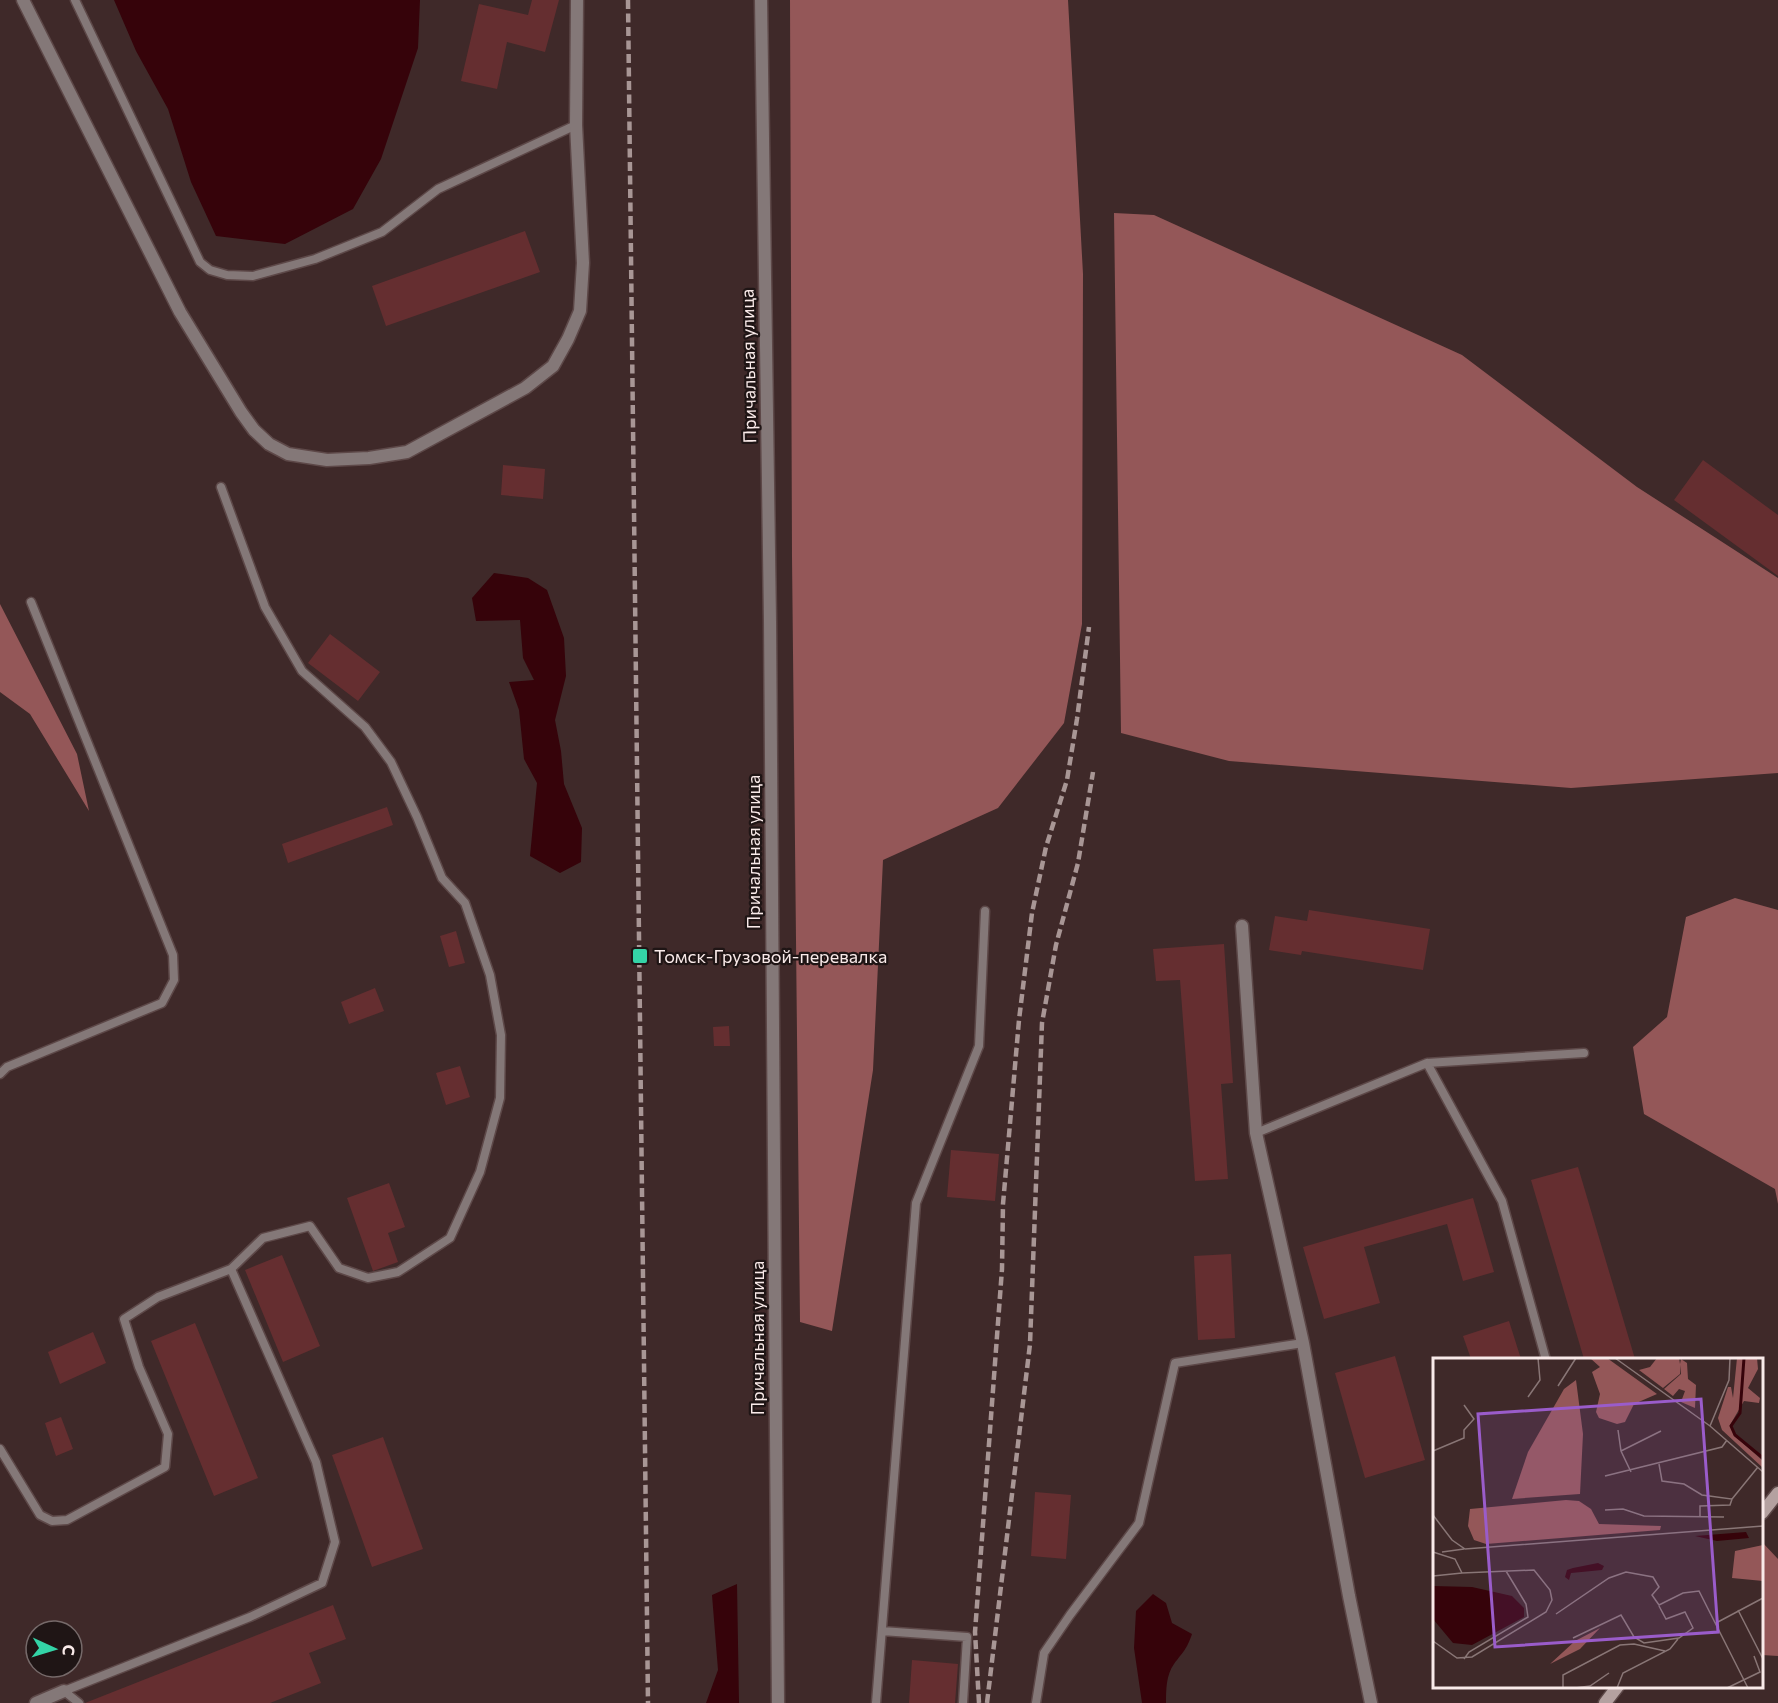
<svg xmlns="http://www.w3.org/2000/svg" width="1778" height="1703" viewBox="0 0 1778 1703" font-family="Commissioner,sans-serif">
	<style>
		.forest { fill: #945758 }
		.water { fill: #36030a }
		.building { fill: #652e30 }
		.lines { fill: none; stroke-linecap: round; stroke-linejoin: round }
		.lane-casing { stroke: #5d4848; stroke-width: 11 }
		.street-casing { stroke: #5d4848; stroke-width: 15 }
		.secondary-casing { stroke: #5d4848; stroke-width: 15 }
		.lane { stroke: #847878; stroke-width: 8 }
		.street { stroke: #847878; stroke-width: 12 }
		.secondary { stroke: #b4a1a0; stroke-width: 12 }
		.rail { stroke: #a89695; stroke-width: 4.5; stroke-dasharray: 9 4.5; stroke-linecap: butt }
		.poi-dot { fill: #34d4a7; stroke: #1f1515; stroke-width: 2 }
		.labels { text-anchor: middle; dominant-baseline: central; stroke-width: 4.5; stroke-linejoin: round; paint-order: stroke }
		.street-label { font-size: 18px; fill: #f9eae9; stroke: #1f1515 }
		.poi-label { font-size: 18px; fill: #f9eae9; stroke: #1f1515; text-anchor: start }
		.inset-river { fill: none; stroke: #36030a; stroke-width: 3 }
		.inset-road { fill: none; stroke: #897676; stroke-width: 1.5 }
		.view { fill: #9a5cca; fill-opacity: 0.15; stroke: #9a5cca; stroke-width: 3 }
		.inset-edge { fill: none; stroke: #f9eae9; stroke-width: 3 }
	</style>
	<rect width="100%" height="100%" fill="#3f2929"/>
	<path class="forest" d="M790 0H1068L1083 274 1082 624 1064 723 998 808 883 860 873 1070 832 1331 800 1322 792 557Z
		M1114 213 1154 215 1462 355 1637 487 1778 578V773L1571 788 1229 761 1121 733Z
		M0 604 77 754 89 811 30 714 0 692Z
		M1735 898 1778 910V1204L1775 1189 1644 1114 1633 1047 1667 1017 1686 917Z
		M1762 1542 1778 1559V1656L1762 1655Z"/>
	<path class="water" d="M114 0H420L418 48 381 159 353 209 285 244 216 236 191 182 168 109 136 51Z
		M494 573 528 578 547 590 564 638 566 676 555 720 561 751 564 784 582 828 581 862 560 873 530 856 537 783 524 759 519 710 509 682 534 680 523 658 520 620 476 621 472 598Z
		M737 1584 739 1703H706L718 1670 712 1595Z
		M1153 1594 1166 1603 1172 1623 1192 1634C1187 1649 1183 1652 1174 1664 1166 1675 1166 1690 1166 1703H1142L1134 1648 1136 1611Z"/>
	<path class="building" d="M532 0H559L545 52 507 42 497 89 461 81 479 4 528 15Z
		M525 231 540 272 386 326 372 286Z
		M1703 460 1778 515V576L1674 500Z
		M503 465 545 469 543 499 501 495Z
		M330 634 380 672 358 701 308 663Z
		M387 807 393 825 288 863 282 844Z
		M1309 910 1430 929 1423 970 1302 951 1301 955 1269 950 1275 916 1307 921Z
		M456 931 465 963 449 967 440 936Z
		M1224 944 1233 1083 1221 1084 1228 1179 1195 1181 1180 980 1156 981 1153 949Z
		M375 988 384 1011 349 1024 341 1002Z
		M729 1026 730 1046H714L713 1027Z
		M460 1066 470 1097 446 1105 436 1073Z
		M951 1150 999 1154 995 1201 947 1197Z
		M1578 1167 1635 1359H1584L1531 1180Z
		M389 1183 405 1227 388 1233 398 1262 373 1271 347 1198Z
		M1473 1198 1494 1272 1463 1281 1447 1224 1364 1247 1380 1303 1324 1319 1303 1247Z
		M1231 1254 1235 1338 1198 1340 1194 1256Z
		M282 1255 320 1346 283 1362 245 1270Z
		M1509 1321 1521 1359H1471L1463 1336Z
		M195 1323 258 1478 214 1496 151 1341Z
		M93 1332 106 1363 60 1384 48 1352Z
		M1395 1356 1425 1460 1365 1478 1335 1373Z
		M61 1417 73 1449 56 1456 45 1423Z
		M383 1437 423 1549 372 1567 332 1455Z
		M1035 1492 1071 1495 1066 1559 1031 1556Z
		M333 1605 346 1639 309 1653 321 1683 270 1703H85Z
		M912 1660 958 1664 955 1703H909Z"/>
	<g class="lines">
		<g class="lane-casing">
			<path id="lane" d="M75 0 200 262 210 270 227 275 253 276 315 259 382 232 438 189 576 125
				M1427 1063 1502 1201 1546 1360
				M0 1074 7 1067 162 1003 174 980 173 955 31 602
				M1256 1133 1427 1063 1584 1053
				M0 1449 40 1515 52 1521 67 1520 165 1467 168 1434 139 1367 124 1319 158 1297 231 1269
				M882 1631 967 1637 963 1703
				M79 1703 64 1691 250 1617 322 1583 335 1542 316 1462 231 1269 263 1238 310 1226 339 1268 368 1278 398 1272 450 1238 480 1172 500 1098 501 1035 490 975 465 903 442 878 417 817 391 762 365 727 302 671 265 607 221 487
				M876 1703 916 1203 979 1046 985 911
				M1036 1703 1044 1653 1070 1615 1139 1523 1175 1363 1303 1343"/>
		</g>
		<g class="street-casing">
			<path id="street" d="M23 0 180 312 241 412 254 430 269 444 288 454 327 460 369 458 407 452 525 388 553 366 568 339 580 311 583 263 576 125 577 0
				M761 0 770 621 778 1703
				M1242 926 1256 1133 1303 1343 1349 1596 1371 1703
				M36 1703 64 1691"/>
		</g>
		<g class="secondary-casing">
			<path id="secondary" d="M1762 1513 1778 1493
				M1605 1703 1618 1686"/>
		</g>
		<use href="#lane" class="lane"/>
		<use href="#street" class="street"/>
		<use href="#secondary" class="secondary"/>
		<path class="rail" d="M628 0 648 1703
			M979 1703 975 1632 1002 1269 1003 1204 1019 1020 1032 913 1046 847 1067 780 1077 719 1089 627
			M987 1703 1030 1344 1042 1023 1056 945 1078 863 1093 772"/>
	</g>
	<rect class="poi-dot" x="632" y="948" width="16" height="16" rx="3"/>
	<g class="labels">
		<g class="street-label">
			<text transform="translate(748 366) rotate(-91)">Причальная улица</text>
			<text transform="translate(753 852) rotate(-90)">Причальная улица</text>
			<text transform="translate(757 1338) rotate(-90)">Причальная улица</text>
		</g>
		<g class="poi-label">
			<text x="654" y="956">Томск-Грузовой-перевалка</text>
		</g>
	</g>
	<g transform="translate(1433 1358)">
		<rect width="330" height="330" fill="#3f2929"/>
		<path d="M157 0H174L224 36 201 46 192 64 184 66 166 60 163 54 167 36 159 14 167 9ZM224 0H246L247 6 248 1 254 5 255 21 263 27 262 50 248 44 252 33 246 31 240 38 231 31 248 16V7L247 16 230 30 206 12 217 9ZM304 0H324L325 11 315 30 327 40 326 45 311 43 297 67 301 77 330 103V110L289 72 285 60 295 29H298L300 40ZM143 22 150 76 147 136 79 141 95 94 131 31ZM133 142 146 143 158 151 166 166 228 168 227 172 53 186 41 182 35 168 37 151ZM330 187V223L299 220 302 193ZM167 270 147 291 117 306 142 283Z" fill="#945758"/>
		<path d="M313 174 316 180 284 183 262 178ZM165 205 171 208 169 212 138 215 136 222 132 219 134 212 140 210ZM0 228 39 229 79 238 91 250V259L39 287 20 285 0 261Z" fill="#36030a"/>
		<path class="inset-river" d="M311 0 307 55 298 68 302 77 330 100"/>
		<path class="inset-road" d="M182 0 277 68 330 114M125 28 143 0M95 39 107 22 105 0M277 68 296 22 297 0M185 72 188 93 198 114M0 93 31 80V72L41 61 31 47M188 93 228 73M226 106 229 123 251 126 269 137 299 141 297 147 267 148V159M172 118 289 89 294 82M299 141 325 109M172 152 190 151 211 158 291 159M0 157 19 182 32 191 330 168M0 194 22 201 29 215 101 212 117 232 119 242 113 254 39 299 24 300 0 283M9 194 31 191M0 218 29 215M305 252 330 301M123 256 176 220 193 214 220 219 226 229 219 237 226 247 250 235 266 233 315 330M283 265 330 240M140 280 188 257 201 279 211 285 246 280 260 270 252 254 233 261 226 248M31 301 36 294 95 259 93 246 73 213M130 330V317L187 287 201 286 232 293M142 330 157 328 176 315M184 330 190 315 237 291 245 281M294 330 327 314 321 298"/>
		<path class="view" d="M268 41 285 274 62 289 45 56Z"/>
		<rect width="330" height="330" class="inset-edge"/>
	</g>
	<g transform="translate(54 1649) rotate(94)"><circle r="28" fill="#1f1515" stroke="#766a6a" stroke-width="1.5"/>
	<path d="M0-4.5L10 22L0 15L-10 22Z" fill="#34d4a7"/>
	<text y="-9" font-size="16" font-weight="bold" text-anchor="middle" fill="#f9eae9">С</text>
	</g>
</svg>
